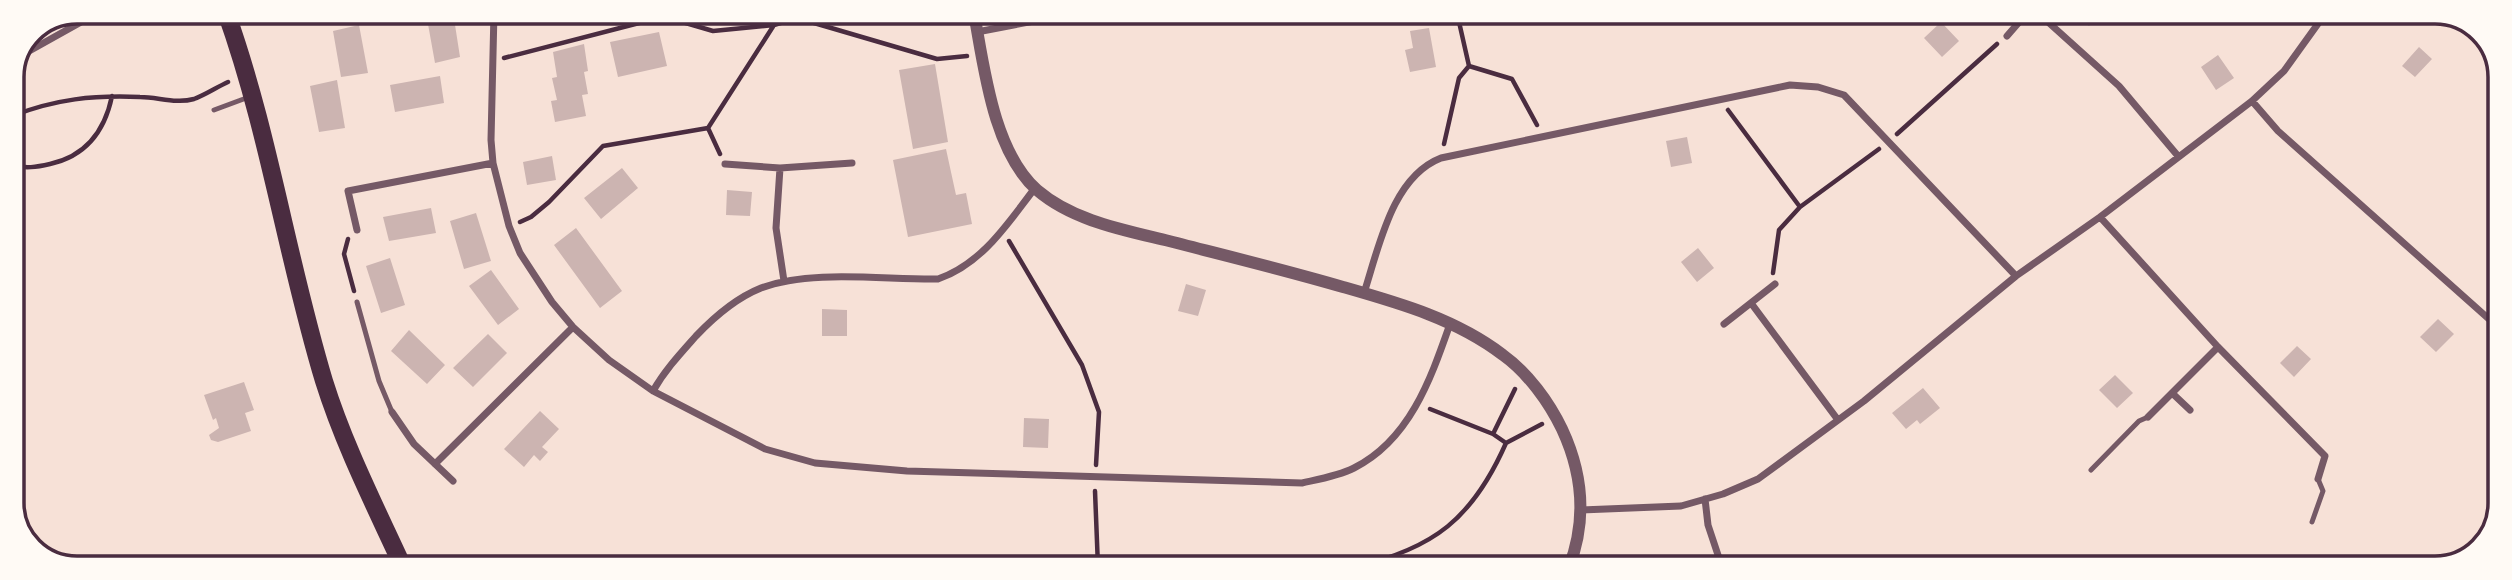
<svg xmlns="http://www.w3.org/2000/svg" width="2512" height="580" viewBox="0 0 2512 580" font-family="Cabin,sans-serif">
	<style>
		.building { fill: #ccb4b1 }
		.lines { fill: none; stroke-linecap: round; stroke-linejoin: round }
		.path { stroke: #4a2c40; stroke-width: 4.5 }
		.service { stroke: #755966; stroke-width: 5 }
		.minor { stroke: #755966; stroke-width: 7 }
		.tertiary { stroke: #755966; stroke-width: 12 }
		.primary { stroke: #4a2c40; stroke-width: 18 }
		.rim { fill: none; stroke: #4a2c40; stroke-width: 3.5 }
	</style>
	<rect width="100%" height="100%" fill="#f7e1d7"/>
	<path class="building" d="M370 12H404L405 14 371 21Z
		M429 12H453L460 57 435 63 426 13Z
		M529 13H558L559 18 532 25Z
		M2075 13H2101L2089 26Z
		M1941 22 1959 41 1942 57 1924 38Z
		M359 25 368 73 341 77 333 31Z
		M1429 28 1436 67 1410 72 1405 50 1413 48 1410 31Z
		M659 32 667 66 618 77 610 42Z
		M584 44 588 71 584 72 588 94 582 95 586 116 555 122 551 101 557 100 552 78 557 77 553 52Z
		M2419 47 2432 59 2415 77 2402 66Z
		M2218 55 2234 78 2216 90 2201 67Z
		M935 64 948 142 913 149 899 70Z
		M440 76 444 103 395 112 390 85Z
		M337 80 345 128 319 132 310 86Z
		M1687 137 1692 163 1671 167 1666 141Z
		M946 149 956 195 966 193 972 224 908 237 893 160Z
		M552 156 556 180 527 185 523 162Z
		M622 168 638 188 601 219 584 198Z
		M727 190 752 192 750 216 726 215Z
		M431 208 436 233 389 241 383 217Z
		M476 213 491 261 464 269 450 221Z
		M576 228 622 291 600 308 554 245Z
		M1698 248 1714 268 1697 282 1681 262Z
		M390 258 405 305 381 313 366 266Z
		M491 270 519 309 498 325 469 286Z
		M1186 284 1206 290 1198 316 1178 311Z
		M822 309 847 310V336H822Z
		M2438 319 2454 334 2436 352 2420 337Z
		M409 330 445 365 427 384 391 351Z
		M488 334 507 353 473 387 453 368Z
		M2297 346 2311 359 2294 377 2280 363Z
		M2115 375 2133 393 2117 408 2099 390Z
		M244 382 254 410 245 413 251 431 218 442 211 440 209 435 219 428 216 418 213 420 204 395Z
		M1923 388 1940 408 1920 424 1917 420 1906 429 1892 413Z
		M540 411 559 429 542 447 548 452 540 461 534 455 524 467 504 449Z
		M1024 418 1049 419 1048 448 1023 447Z"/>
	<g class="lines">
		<path class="path" d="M794 13 797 18 826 13
			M1457 13 1469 66
			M504 58 643 22 672 19 713 31 774 25
			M1469 66 1512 79 1537 125
			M1728 110 1800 207
			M12 116C56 99 93 95 140 97 158 97 176 104 194 99 205 95 217 87 228 82
			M1897 134 1997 44
			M1444 144 1459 78 1469 66
			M720 154 708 128 774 25 797 18 937 59 967 56
			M12 165C25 169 37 167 50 164 86 156 105 130 112 96
			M520 222 531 217 549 202 603 146 708 128
			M348 239 344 254 354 291
			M1009 241 1082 365 1099 412 1096 465
			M1773 273 1779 230 1800 207 1879 149
			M1493 434 1515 389
			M1506 443 1542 424
			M1095 491 1098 567
			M1354 567C1434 549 1473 518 1506 443L1493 434 1430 409"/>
		<path class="service" d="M214 110 249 97
			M357 302 379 381 392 412
			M2091 470 2139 421 2148 417
			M2312 522 2323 491 2318 479"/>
		<path class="minor" d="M494 12 491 140 493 163 509 226 520 253 552 302 573 327 609 360 653 391 765 449 815 463 907 471 1302 483C1320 479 1338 476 1354 468 1410 440 1431 378 1450 324
			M2038 13 2119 86 2178 156
			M2457 19 2489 47
			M977 32 1076 13
			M2007 36 2027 13
			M22 55 99 12
			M2252 101 2278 131 2499 328
			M725 164 780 168 776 228 784 281
			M780 168 852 163
			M2100 217 2218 347 2325 456 2318 479
			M357 230 348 191 493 163
			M1364 293C1379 247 1392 177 1441 158L1790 85 1818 87 1844 95 2016 276
			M1751 303 1838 420
			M1724 324 1775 284
			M653 391C665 370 680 354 696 336 715 316 736 298 761 288 811 269 885 280 938 279 982 264 1008 223 1035 188
			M2172 393 2190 410
			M392 412 414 444 453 481
			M2148 417 2218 347
			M435 464 573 327
			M1705 499 1708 525 1722 567
			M1581 510 1681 506 1723 494 1758 479 1864 401 2016 276 2100 217 2252 101 2284 71 2325 14"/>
		<path class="tertiary" d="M974 13C984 67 993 151 1037 190 1073 221 1124 230 1169 241 1227 256 1285 270 1343 287 1399 303 1456 319 1503 355 1528 373 1549 402 1562 429 1583 474 1587 520 1569 567"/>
		<path class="primary" d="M226 12C269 132 287 259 324 381 344 445 375 506 403 567"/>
	</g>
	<path d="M0 0H2512V580H0ZM77 24H2435A53 53 0 0 1 2488 77V503A53 53 0 0 1 2435 556H77A53 53 0 0 1 24 503V77A53 53 0 0 1 77 24Z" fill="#fffaf5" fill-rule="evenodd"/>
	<path class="rim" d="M77 24H2435A53 53 0 0 1 2488 77V503A53 53 0 0 1 2435 556H77A53 53 0 0 1 24 503V77A53 53 0 0 1 77 24Z"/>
</svg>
